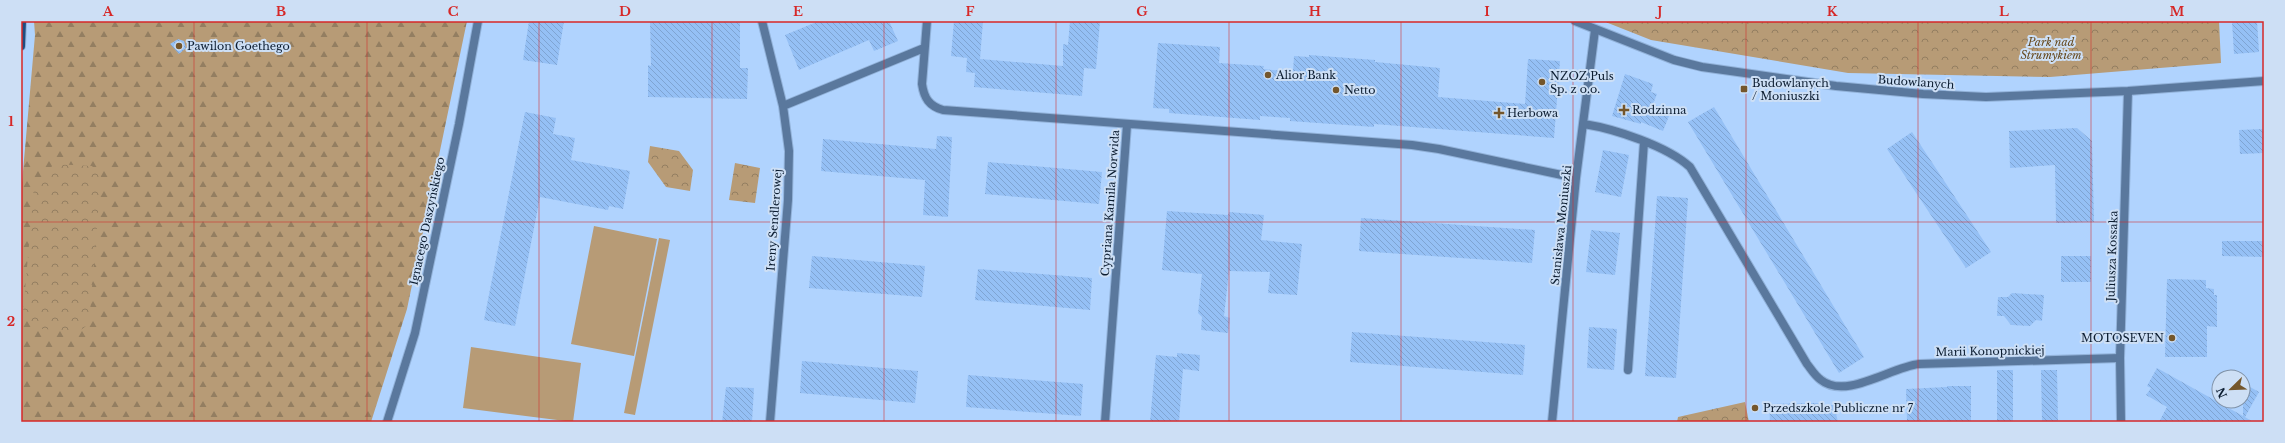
<svg xmlns="http://www.w3.org/2000/svg" width="2285" height="443" viewBox="0 0 2285 443" font-family="'Libre Baskerville',serif">
	<style>
		.forest { fill: url(#forest-firs) }
		.park { fill: url(#park-crowns) }
		.pitch { fill: #b79b76 }
		.building { fill: url(#building-back-hatch) }
		.lines { fill: none; stroke-linecap: round; stroke-linejoin: round }
		.minor-casing { stroke: #92b2d9; stroke-width: 10 }
		.tertiary-casing { stroke: #92b2d9; stroke-width: 10 }
		.secondary-casing { stroke: #92b2d9; stroke-width: 10 }
		.minor { stroke: #5a789d; stroke-width: 8 }
		.tertiary { stroke: #5a789d; stroke-width: 8 }
		.secondary { stroke: #1e4d82; stroke-width: 8 }
		.grid { fill: none; stroke: #d62828; stroke-width: 1; stroke-opacity: 0.55 }
		.poi-dot { fill: #74562b; stroke: #cddff5; stroke-width: 1.5 }
		.labels { text-anchor: middle; dominant-baseline: central; stroke-width: 4; stroke-linejoin: round; paint-order: stroke }
		.park-label { font-size: 11px; font-style: italic; fill: #66481c; stroke: #cddff5 }
		.poi-label { font-size: 11px; fill: #0b1c30; stroke: #cddff5; text-anchor: start }
		.street-label { font-size: 11px; fill: #0b1c30; stroke: #cddff5 }
		.neatline { fill: none; stroke: #d62828; stroke-width: 1.5 }
		.grid-label { font-size: 13px; text-anchor: middle; font-weight: bold; fill: #d62828 }
	</style>
	<defs>
		<pattern id="forest-firs" width="22" height="20" patternUnits="userSpaceOnUse"><rect width="22" height="20" fill="#b79b76"/><path d="M5 1l3.5 6h-7zM16 11l3.5 6h-7z" fill="#937e61"/></pattern>
		<pattern id="park-crowns" width="20" height="18" patternUnits="userSpaceOnUse"><rect width="20" height="18" fill="#b79b76"/><path d="M2 6a3 3 0 1 1 6 0M12 15a3 3 0 1 1 6 0" fill="none" stroke="#937e61"/></pattern>
		<pattern id="building-back-hatch" width="6" height="6" patternUnits="userSpaceOnUse"><rect width="6" height="6" fill="#95c0f5"/><path d="M-1 5l2 2M0 0l6 6M5-1l2 2" fill="none" stroke="#7fa4d2"/></pattern>
	</defs>
	<rect width="100%" height="100%" fill="#b0d3fe"/>
	<path class="forest" d="M34 21H467L407 309 371 422H21V194L35 35Z"/>
	<path class="park" d="M1603 21H2219L2221 63 2050 77 1848 73 1651 40Z
		M650 146 679 151 693 170 690 191 666 187 648 162Z
		M735 163 760 168 755 203 729 200Z
		M54 164 92 166 101 177 89 324 78 332 32 328 23 314 34 186Z
		M1745 402 1749 422H1677L1678 417Z"/>
	<path class="pitch" d="M594 226 657 239 634 356 571 344Z
		M659 238 670 240 635 415 624 413Z
		M471 347 581 363 573 422 463 408Z"/>
	<path class="building" d="M529 21H564L557 65 523 60Z
		M650 21H740V68H748L747 99 648 97V65L651 66Z
		M819 21H889L898 41 874 51 869 40 799 70 785 35Z
		M954 21H983L980 59 1063 66V44L1068 45 1070 21H1100L1096 69 1084 68 1082 96 974 87 975 73 966 72 967 58 951 56Z
		M2232 21H2257L2259 52 2234 54Z
		M178 39 184 41 186 48 179 54 170 44Z
		M1158 43 1220 47 1219 63 1264 66 1263 69 1293 72 1294 56 1309 57V55L1375 60V62L1440 68 1438 97 1525 104 1528 59 1560 61 1554 138 1374 124V127L1290 121V118L1260 116V120L1169 113V109L1153 108Z
		M1625 74 1653 84 1651 92 1657 94 1653 104 1671 111 1663 131 1641 122V124L1612 116Z
		M1714 107 1864 357 1839 373 1688 122Z
		M525 112 556 118 553 134 575 138 571 160 630 171 623 209 609 206 608 210 540 197 515 326 484 320Z
		M2077 128 2092 141 2094 222 2056 223 2055 165 2010 168 2009 131Z
		M2264 129V153L2240 154 2239 130Z
		M1912 132 1991 252 1966 268 1887 149Z
		M937 136 952 137 948 217 923 215 925 180 821 171 823 139 936 149Z
		M1603 150 1629 155 1621 197 1595 192Z
		M988 162 1102 172 1099 204 985 194Z
		M1657 196 1688 198 1676 378 1645 376Z
		M1167 211 1228 215 1229 212 1264 215 1261 240 1302 244 1297 295 1268 293 1270 272 1229 271 1224 316 1230 318 1228 333 1201 330 1202 317 1198 313 1202 274 1162 270Z
		M1361 218 1535 230 1532 263 1359 251Z
		M1591 230 1620 233 1615 275 1586 272Z
		M2222 241H2264V257L2222 256Z
		M812 256 925 266 922 297 809 288Z
		M2061 256H2091V282H2061Z
		M978 269 1092 278 1090 310 975 300Z
		M2167 279 2206 280V288L2214 289V295H2217V327L2207 326V357H2165Z
		M2012 293 2044 295 2042 321 2036 320 2030 326 2011 325 2004 316H1997L1998 297H2008Z
		M1589 327 1617 329 1614 370 1587 368Z
		M1352 332 1525 345 1523 375 1350 362Z
		M1177 353 1200 355 1199 371 1183 369 1179 422H1150L1156 355 1177 357Z
		M802 361 918 371 915 403 800 393Z
		M2157 368 2243 416V383L2259 392 2245 417 2253 422H2159L2167 407 2146 395 2151 388 2147 386Z
		M1997 370H2013V422H1997Z
		M2041 370H2057L2058 422H2042Z
		M968 375 1083 384 1081 416 966 407Z
		M1947 386H1971V422H1947V420L1907 421 1906 389 1947 387Z
		M726 387 754 388 752 422H722Z
		M1820 403V405H1834L1838 422H1770L1769 404Z"/>
	<g class="lines">
		<g class="minor-casing">
			<path id="minor" d="M762 21 783 106 789 151 788 200 770 422
				M927 21 922 84C924 98 929 106 943 110L1412 145 1439 149 1576 178
				M783 106 924 48
				M1584 124C1615 129 1667 146 1690 167L1807 364C1811 369 1815 376 1821 380 1846 400 1891 367 1919 364L2120 358
				M1628 370 1644 142
				M387 422 415 333 459 124 478 21
				M1105 422 1127 125
				M1552 422 1576 178 1595 30"/>
		</g>
		<g class="tertiary-casing">
			<path id="tertiary" d="M1575 21 1674 60 1702 67 1836 86 1923 94 1986 97 2128 91 2264 81
				M2121 422 2120 358 2128 91"/>
		</g>
		<g class="secondary-casing">
			<path id="secondary" d="M21 46 22 21"/>
		</g>
		<use href="#minor" class="minor"/>
		<use href="#tertiary" class="tertiary"/>
		<use href="#secondary" class="secondary"/>
	</g>
	<path class="grid" d="M194 21V422M367 21V422M539 21V422M712 21V422M884 21V422M1056 21V422M1229 21V422M1401 21V422M1573 21V422M1746 21V422M1918 21V422M2091 21V422M21 222H2264"/>
	<g class="poi-dot">
		<circle cx="179" cy="46" r="4"/>
		<circle cx="1268" cy="75" r="4"/>
		<circle cx="1542" cy="82" r="4"/>
		<rect x="1740" y="85" width="8" height="8" rx="2"/>
		<circle cx="1336" cy="90" r="4"/>
		<path d="M1622 104h4v4h4v4h-4v4h-4v-4h-4v-4h4z"/>
		<path d="M1497 107h4v4h4v4h-4v4h-4v-4h-4v-4h4z"/>
		<circle cx="2172" cy="338" r="4"/>
		<circle cx="1755" cy="408" r="4"/>
	</g>
	<g class="labels">
		<g class="park-label">
			<text x="2051" y="42">Park nad<tspan x="2051" dy="13">Strumykiem</tspan></text>
		</g>
		<g class="poi-label">
			<text x="187" y="46">Pawilon Goethego</text>
			<text x="1276" y="75">Alior Bank</text>
			<text x="1550" y="76">NZOZ Puls<tspan x="1550" dy="13">Sp. z o.o.</tspan></text>
			<text x="1752" y="83">Budowlanych<tspan x="1752" dy="13">/ Moniuszki</tspan></text>
			<text x="1344" y="90">Netto</text>
			<text x="1632" y="110">Rodzinna</text>
			<text x="1507" y="113">Herbowa</text>
			<text x="2164" y="338" text-anchor="end">MOTOSEVEN</text>
			<text x="1763" y="408">Przedszkole Publiczne nr 7</text>
		</g>
		<g class="street-label">
			<text transform="translate(1916 82) rotate(4)">Budowlanych</text>
			<text transform="translate(1110 203) rotate(-86)">Cypriana Kamila Norwida</text>
			<text transform="translate(774 220) rotate(-86)">Ireny Sendlerowej</text>
			<text transform="translate(427 221) rotate(-78)">Ignacego Daszyńskiego</text>
			<text transform="translate(1561 225) rotate(-84)">Stanisława Moniuszki</text>
			<text transform="translate(2112 256) rotate(-88)">Juliusza Kossaka</text>
			<text transform="translate(1990 351) rotate(-1)">Marii Konopnickiej</text>
		</g>
	</g>
	<rect width="2285" height="443" fill="none" stroke="#cddff5" stroke-width="44"/>
	<g transform="translate(2231 389) rotate(247)"><circle r="19" fill="#cddff5" stroke="#7f91a6"/>
	<path d="M0-3L7 15L0 10L-7 15Z" fill="#74562b"/>
	<text y="-6" font-size="11" font-weight="bold" text-anchor="middle" fill="#0b1c30">N</text>
	</g>
	<rect x="22" y="22" width="2241" height="399" class="neatline"/>
	<g class="grid-label">
		<text x="108" y="16">A</text>
		<text x="281" y="16">B</text>
		<text x="453" y="16">C</text>
		<text x="625" y="16">D</text>
		<text x="798" y="16">E</text>
		<text x="970" y="16">F</text>
		<text x="1142" y="16">G</text>
		<text x="1315" y="16">H</text>
		<text x="1487" y="16">I</text>
		<text x="1660" y="16">J</text>
		<text x="1832" y="16">K</text>
		<text x="2004" y="16">L</text>
		<text x="2177" y="16">M</text>
		<text x="11" y="126">1</text>
		<text x="11" y="326">2</text>
	</g>
</svg>
